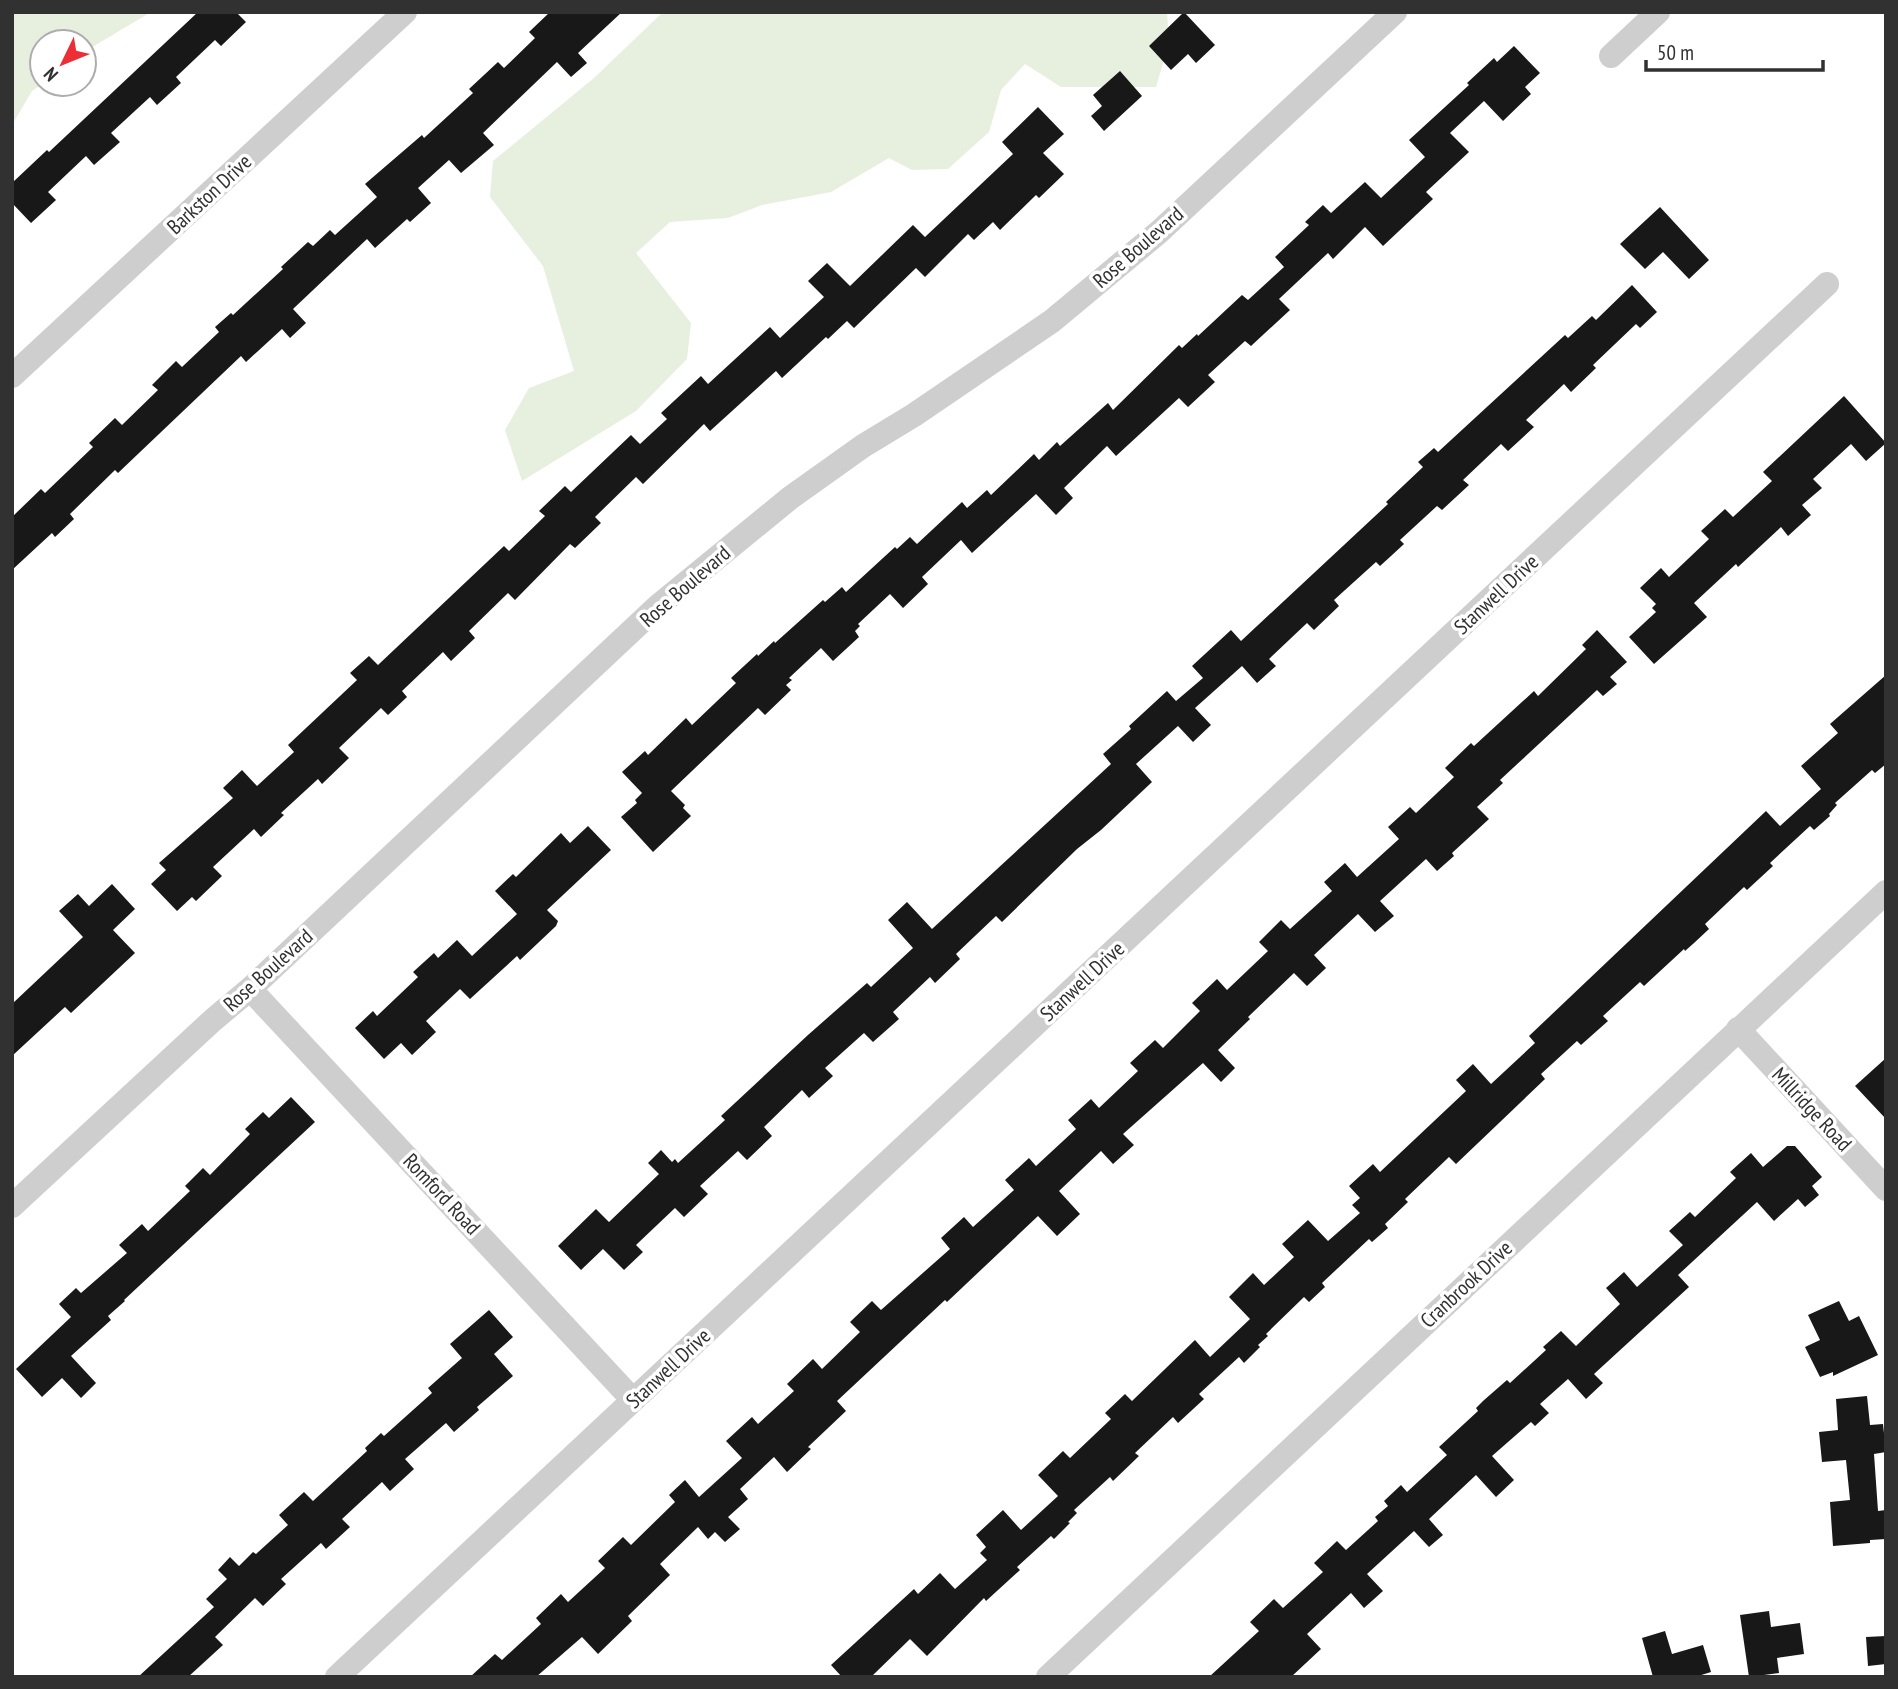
<svg xmlns="http://www.w3.org/2000/svg" width="1898" height="1689" viewBox="0 0 1898 1689" font-family="'PT Sans Narrow',sans-serif">
	<style>
		.green { fill: #e7efdf }
		.building { fill: #181818 }
		.lines { fill: none; stroke-linecap: round; stroke-linejoin: round }
		.minor { stroke: #cecece; stroke-width: 24 }
		.labels { text-anchor: middle; dominant-baseline: central; stroke-width: 7; stroke-linejoin: round; paint-order: stroke }
		.street-label { font-size: 21px; fill: #313131; stroke: #fff }
	</style>
	<rect width="100%" height="100%" fill="#fff"/>
	<path class="green" d="M12 12H151L84 52V42H42V84L32 91 12 125Z
		M663 12H1167L1169 43 1156 87H1061L1025 64 1001 90 989 132 948 169 912 170 889 158 831 192 762 205 728 218 670 222 636 253 691 323 687 359 636 411 522 481 505 430 529 388 574 371 543 266 490 197 493 161 594 78Z"/>
	<path class="building" d="M198 12H236L246 22 221 46 215 40 176 77 181 83 157 105 150 97 111 133 120 142 94 165 86 156 48 192 56 200 31 223 12 203V183L47 150 49 152Z
		M550 12H622L578 53 587 63 571 77 557 62 483 133 494 145 461 173 449 160 418 188 431 203 410 222 407 219 375 248 367 239 293 309 306 323 290 338 282 329 246 362 241 356 118 473 115 470 70 514 74 519 55 537 52 533 12 570V517L41 489 45 493 93 447 89 443 115 418 122 425 158 390 152 385 176 361 182 367 219 332 215 327 231 313 233 315 283 269 281 267 308 242 313 246 330 230 335 235 377 197 365 184 422 135 424 138 473 93 469 89 498 62 504 68 535 38 529 32Z
		M1184 12 1215 45 1196 63 1188 54 1171 70 1149 46Z
		M1514 46 1540 73 1525 87 1531 94 1503 121 1484 101 1450 133 1469 152 1426 192 1433 199 1383 246 1365 227 1333 259 1328 253 1279 299 1290 310 1251 346 1245 341 1208 375 1215 382 1188 407 1179 398 1116 456 1107 446 1064 488 1073 498 1056 515 1036 494 972 553 961 540 922 577 928 584 903 608 890 594 858 624 860 626 855 631 859 637 833 661 821 648 789 678 792 680 786 685 791 690 765 715 758 708 671 791 685 805 683 808 691 816 653 852 621 817 637 803 635 800 642 793 622 772 645 751 648 755 686 718 692 725 736 683 731 678 757 654 758 656 774 641 775 643 823 600 825 602 842 587 846 592 895 547 897 549 910 537 917 544 962 502 967 508 987 490 991 495 1034 454 1039 460 1057 442 1060 446 1108 403 1113 410 1179 345 1182 348 1197 334 1198 336 1242 295 1248 300 1284 267 1275 257 1309 225 1305 222 1323 205 1331 213 1365 182 1381 198 1425 157 1409 140 1469 85 1467 83 1494 58 1497 62Z
		M1120 71 1142 96 1104 131 1091 116 1102 106 1093 95Z
		M1038 107 1064 134 1043 153 1064 174 1039 198 1036 195 1000 230 993 222 974 240 968 234 925 277 916 268 854 328 847 321 828 339 826 337 782 378 776 371 710 431 704 424 643 484 636 477 595 517 601 523 575 548 570 544 515 600 508 593 469 631 475 638 451 661 443 652 402 691 407 697 388 715 381 708 339 748 349 758 322 784 318 779 281 813 284 815 261 837 254 829 213 867 222 876 196 901 192 897 177 911 151 884 166 870 159 863 233 798 223 788 242 770 257 786 294 752 288 745 357 680 350 673 369 656 378 665 504 546 509 551 545 516 539 511 565 486 571 492 631 435 640 444 667 419 661 413 701 376 708 384 770 327 780 338 824 297 808 281 827 263 850 286 913 225 925 237 1013 154 1002 142Z
		M1660 207 1709 260 1689 279 1663 252 1645 269 1620 244Z
		M1632 285 1657 312 1640 328 1636 324 1593 365 1596 368 1571 392 1564 384 1526 420 1534 427 1508 451 1501 444 1463 480 1469 485 1442 510 1437 506 1400 540 1404 544 1391 556 1380 566 1376 562 1334 600 1339 606 1314 630 1307 623 1269 659 1276 666 1257 683 1242 666 1195 708 1211 725 1193 742 1178 726 1136 764 1152 782 1101 830 1077 849 1002 922 996 916 956 954 960 959 935 983 930 977 893 1012 899 1019 873 1042 864 1033 825 1068 833 1076 809 1098 802 1090 764 1127 772 1136 747 1160 738 1151 700 1186 708 1194 684 1217 675 1208 636 1245 643 1252 624 1270 603 1249 581 1270 558 1246 596 1209 609 1222 659 1174 648 1163 661 1150 672 1162 675 1159 678 1163 725 1120 721 1116 808 1035 867 983 871 987 913 948 888 920 907 902 932 929 1111 764 1103 754 1131 729 1129 726 1167 691 1176 701 1203 678 1192 666 1231 630 1241 641 1388 504 1386 502 1423 467 1418 462 1434 448 1438 452 1565 335 1568 338 1592 316 1596 320Z
		M1844 396 1886 443 1866 461 1851 444 1813 479 1822 488 1802 505 1811 515 1788 536 1781 527 1738 567 1736 564 1694 603 1707 617 1654 664 1629 637 1656 612 1652 608 1656 604 1640 588 1661 568 1669 577 1709 539 1701 531 1725 509 1733 517 1772 481 1763 472Z
		M1597 630 1627 662 1610 677 1617 684 1603 696 1597 690 1500 780 1503 783 1477 807 1489 819 1452 853 1454 856 1437 871 1426 859 1380 901 1394 916 1375 932 1358 914 1314 955 1326 968 1307 986 1294 973 1248 1017 1250 1019 1218 1050 1235 1068 1221 1082 1203 1063 1123 1134 1134 1145 1113 1164 1101 1151 1059 1191 1080 1214 1057 1236 1038 1216 947 1302 945 1300 837 1401 846 1411 808 1447 811 1449 787 1472 774 1457 740 1489 748 1499 728 1517 740 1529 725 1542 715 1532 708 1539 698 1527 660 1564 670 1575 628 1616 632 1621 598 1654 582 1637 536 1677H470L495 1654 502 1660 541 1624 536 1618 561 1594 568 1602 605 1568 598 1561 623 1537 631 1545 675 1502 669 1495 685 1480 699 1497 742 1458 726 1441 752 1417 758 1424 794 1391 787 1384 813 1359 822 1369 860 1332 850 1322 872 1301 881 1310 950 1249 941 1238 964 1217 973 1227 1014 1190 1005 1180 1029 1158 1036 1166 1076 1129 1068 1120 1091 1099 1099 1108 1138 1071 1130 1063 1155 1040 1163 1048 1200 1011 1192 1003 1217 979 1227 990 1268 951 1259 942 1281 920 1290 929 1332 891 1324 882 1345 863 1357 877 1399 839 1388 827 1410 807 1416 813 1454 777 1445 768 1471 743 1474 746 1534 691 1538 696 1586 649 1582 645Z
		M1886 675V764L1875 773 1872 770 1835 803 1837 805 1829 814 1830 816 1814 830 1810 826 1770 863 1773 866 1747 890 1744 887 1705 924 1709 929 1694 943 1685 951 1684 949 1644 986 1640 982 1603 1016 1608 1021 1581 1045 1577 1041 1541 1074 1545 1079 1456 1164 1449 1157 1405 1199 1408 1202 1385 1224 1388 1228 1372 1242 1369 1239 1322 1283 1325 1287 1309 1302 1304 1297 1266 1334 1268 1336 1258 1345 1260 1347 1244 1363 1239 1357 1199 1394 1204 1399 1178 1423 1173 1417 1135 1453 1139 1456 1113 1481 1110 1477 1074 1510 1077 1513 1068 1522 1070 1523 1054 1539 1051 1536 1017 1567 1020 1570 986 1601 984 1598 927 1656 910 1639 871 1677H842L831 1665 914 1589 918 1594 940 1573 955 1589 987 1560 980 1553 986 1547 976 1535 1003 1510 1021 1530 1058 1496 1038 1475 1063 1451 1070 1458 1111 1419 1105 1413 1125 1394 1132 1401 1195 1340 1210 1357 1250 1319 1229 1297 1253 1273 1264 1285 1294 1257 1282 1244 1308 1220 1328 1241 1360 1213 1352 1205 1360 1198 1349 1186 1373 1164 1380 1172 1466 1091 1456 1080 1473 1064 1491 1084 1535 1043 1529 1036 1766 811 1780 826 1821 789 1801 766 1838 733 1830 724Z
		M588 826 611 850 547 910 558 921 556 926 520 960 517 956 470 999 460 989 426 1021 436 1032 412 1055 401 1043 384 1059 355 1028 373 1011 377 1016 418 977 413 972 434 953 438 958 457 940 472 956 517 914 495 891 513 874 516 877 561 833 570 843Z
		M112 884 135 909 113 930 135 953 71 1013 65 1007 12 1056V1004L83 937 59 911 78 894 89 906Z
		M1886 1058V1119L1855 1086Z
		M291 1097 315 1122 124 1300 125 1301 108 1316 111 1320 71 1356 96 1383 81 1398 62 1378 42 1397 16 1369 71 1317 59 1304 76 1288 81 1293 127 1253 119 1245 142 1224 148 1231 190 1191 185 1186 203 1168 210 1175 250 1134 245 1129 263 1112 269 1118Z
		M1787 1146H1795L1822 1177 1812 1186 1819 1195 1805 1207 1798 1199 1774 1221 1757 1202 1678 1275 1689 1287 1594 1374 1603 1383 1586 1399 1568 1379 1540 1404 1549 1413 1535 1426 1531 1422 1492 1456 1514 1480 1496 1497 1476 1475 1429 1519 1443 1535 1429 1547 1414 1531 1367 1574 1383 1591 1364 1608 1351 1593 1307 1634 1321 1649 1291 1677H1209L1259 1631 1250 1622 1274 1599 1283 1608 1323 1572 1314 1563 1337 1541 1346 1550 1378 1521 1375 1517 1388 1506 1384 1501 1401 1485 1407 1492 1447 1455 1439 1447 1478 1411 1476 1408 1483 1401 1507 1380 1510 1383 1546 1350 1543 1347 1561 1331 1576 1346 1620 1304 1606 1288 1614 1281 1624 1272 1637 1287 1683 1245 1669 1231 1690 1212 1695 1217 1736 1178 1730 1172 1751 1153 1763 1167Z
		M1839 1301 1849 1321 1859 1316 1878 1355 1833 1376V1372L1820 1377 1805 1347 1820 1340 1808 1315Z
		M489 1310 513 1337 494 1354 513 1376 477 1407 479 1410 454 1432 446 1423 405 1459 414 1469 390 1491 382 1482 342 1519 350 1527 326 1549 321 1543 281 1579 286 1584 263 1606 255 1598 215 1637 223 1645 188 1677H138L214 1607 206 1599 227 1579 218 1570 230 1557 239 1566 253 1552 256 1554 288 1525 279 1515 304 1492 313 1501 367 1451 365 1448 381 1433 384 1436 432 1393 428 1388 462 1358 450 1344Z
		M1867 1396 1870 1425 1883 1424 1886 1452 1874 1454 1878 1511 1886 1510V1539L1870 1540V1543L1833 1546 1830 1502 1850 1500 1846 1460 1822 1462 1819 1432 1838 1430 1836 1399Z
		M1769 1611 1771 1627 1800 1623 1804 1654 1777 1658 1779 1673 1749 1677 1740 1615Z
		M1665 1631 1672 1654 1703 1645 1711 1672 1695 1677H1653L1642 1638Z
		M1886 1636V1664L1868 1666 1866 1637Z"/>
	<g class="lines">
		<path class="minor" d="M1611 56 1658 12
			M12 376 405 12
			M250 989 633 1400
			M1738 1029 1886 1189
			M12 1206 213 1020 250 989 658 606 790 498 863 446 914 415 1052 321 1159 232 1395 12
			M337 1677 1827 284
			M1048 1677 1886 892"/>
	</g>
	<g class="labels">
		<g class="street-label">
			<text transform="translate(209 194) rotate(-43)">Barkston Drive</text>
			<text transform="translate(1138 247) rotate(-41)">Rose Boulevard</text>
			<text transform="translate(685 586) rotate(-41)">Rose Boulevard</text>
			<text transform="translate(1496 594) rotate(-43)">Stanwell Drive</text>
			<text transform="translate(268 970) rotate(-42)">Rose Boulevard</text>
			<text transform="translate(1082 981) rotate(-43)">Stanwell Drive</text>
			<text transform="translate(1812 1109) rotate(47)">Millridge Road</text>
			<text transform="translate(442 1194) rotate(47)">Romford Road</text>
			<text transform="translate(1466 1284) rotate(-43)">Cranbrook Drive</text>
			<text transform="translate(668 1368) rotate(-43)">Stanwell Drive</text>
		</g>
	</g>
	<rect width="1898" height="1689" fill="none" stroke="#313131" stroke-width="28"/>
	<g transform="translate(63 63) rotate(227)"><circle r="33" fill="#ffffff" stroke="#adadad" stroke-width="2"/>
	<path d="M0-5L12 26L0 18L-12 26Z" fill="#ee2e37"/>
	<text y="-10" font-size="19" font-weight="bold" text-anchor="middle" fill="#313131">N</text>
	</g>
	<path d="M1646 60v10h177v-10" fill="none" stroke="#313131" stroke-width="3.5"/>
	<text x="1657" y="60" font-size="21" fill="#313131" stroke="#ffffff" stroke-width="5" paint-order="stroke">50 m</text>
</svg>
